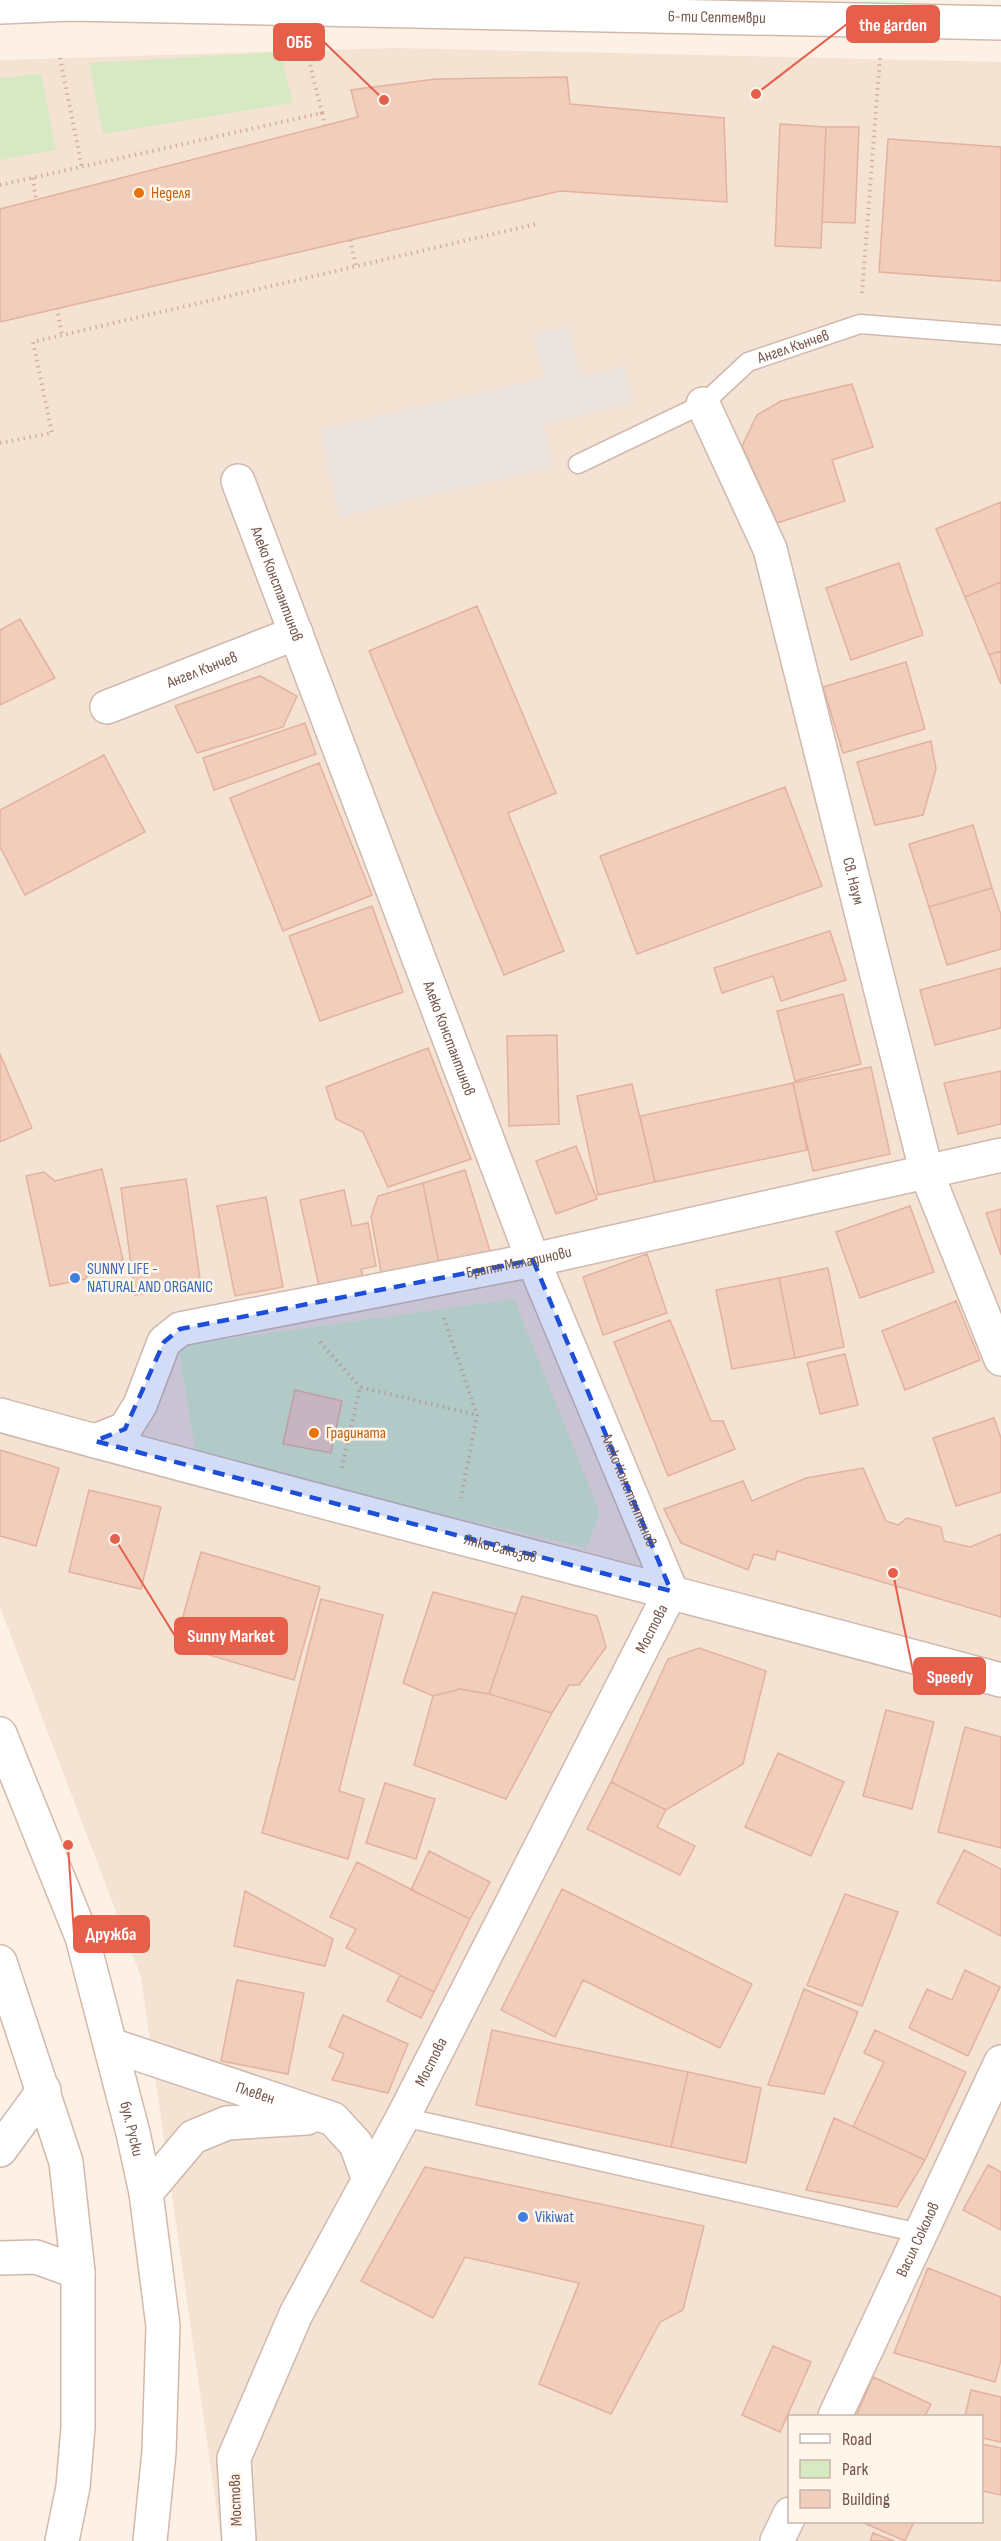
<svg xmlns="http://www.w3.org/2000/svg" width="1001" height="2541" viewBox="0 0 1001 2541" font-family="'Sofia Sans Condensed',sans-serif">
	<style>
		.residential { fill: #f4e2d3; fill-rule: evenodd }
		.industrial { fill: #ece4df }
		.green { fill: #d6e9c3 }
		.building { fill: #f1cdbc; stroke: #e4b19d; stroke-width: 1.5 }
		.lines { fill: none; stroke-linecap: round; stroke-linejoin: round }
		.service-casing { stroke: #cfb9ae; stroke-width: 21 }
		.minor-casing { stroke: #cfb9ae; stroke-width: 36 }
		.secondary-casing { stroke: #d2b9ab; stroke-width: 36 }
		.path { stroke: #d6b09f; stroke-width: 4; stroke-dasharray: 1.5 4.5; stroke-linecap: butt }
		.service { stroke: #fff; stroke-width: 18 }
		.minor { stroke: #fff; stroke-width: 33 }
		.secondary { stroke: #fff; stroke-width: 33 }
		.marked { fill: #1d4ed8; fill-opacity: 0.2; stroke: #1d4ed8; stroke-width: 4.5; stroke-dasharray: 12 8; stroke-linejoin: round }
		.food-dot { fill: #e8710a; stroke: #fff5ea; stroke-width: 2 }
		.shop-dot { fill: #3f7fe0; stroke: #fff5ea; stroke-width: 2 }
		.labels { text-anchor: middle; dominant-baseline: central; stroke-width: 5; stroke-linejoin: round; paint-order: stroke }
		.street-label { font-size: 16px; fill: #74554a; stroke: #fff5ea }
		.food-label { font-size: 16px; fill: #c56008; stroke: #fff5ea; text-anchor: start }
		.shop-label { font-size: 16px; fill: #366cbe; stroke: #fff5ea; text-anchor: start }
		.leader { fill: none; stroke: #e55f4b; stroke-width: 2 }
		.callout-dot { fill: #e55f4b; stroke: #fff5ea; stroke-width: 2 }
		.callout { fill: #e55f4b; stroke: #e55f4b; stroke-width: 2 }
		.callout-label { font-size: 18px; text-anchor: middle; font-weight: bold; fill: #fff }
	</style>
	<rect width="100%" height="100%" fill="#fcf1e4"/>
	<path class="residential" d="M395 48 1001 62V2541H221L141 1977 0 1607V60ZM790 2416H982V2522H790Z"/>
	<path class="industrial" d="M569 326 581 377 625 367 634 403 544 424 553 467 340 517 320 430 544 378 534 335Z"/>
	<path class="green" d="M280 52 293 103 103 134 89 63Z
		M41 74 56 150 0 160V78Z
		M514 1299 600 1513 586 1548 196 1456 178 1346Z"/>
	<path class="building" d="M567 77 570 104 724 118 727 202 560 191 0 322V209L358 117 351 90 436 79Z
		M780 124 826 127 821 248 775 246Z
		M826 127H859L855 223 822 222Z
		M888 139 1001 147V281L879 272Z
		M852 384 873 447 832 460 845 501 777 523 742 446 757 415 781 401Z
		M1001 502V582L965 597 936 529Z
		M899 563 923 635 851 660 826 588Z
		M1001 582V651L989 655 965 597Z
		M477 606 556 793 508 813 564 951 504 975 369 651Z
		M20 619 55 678 0 705V630Z
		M1001 651V684L989 655Z
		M906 662 925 729 843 753 823 687Z
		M260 676 297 696 283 727 197 753 175 706Z
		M305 723 316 754 214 790 203 758Z
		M931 741 936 769 923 815 875 825 857 762Z
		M104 755 145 832 25 895 0 847V810Z
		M319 763 372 895 283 931 230 798Z
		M785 787 822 886 637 954 600 856Z
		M973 825 992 888 929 907 909 844Z
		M992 888 1001 915V949L947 965 929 907Z
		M372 906 403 992 320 1021 289 936Z
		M830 931 846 980 781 1001 773 976 722 993 714 968Z
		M1001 968V1028L935 1045 920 990Z
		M843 994 861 1064 795 1081 777 1011Z
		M557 1035 559 1124 509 1126 507 1036Z
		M428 1048 471 1159 388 1187 363 1132 336 1119 326 1087Z
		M0 1054 32 1128 0 1142Z
		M871 1067 890 1154 813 1171 793 1083Z
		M1001 1071V1124L958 1134 944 1083Z
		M793 1083 807 1150 655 1182 640 1116Z
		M632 1084 655 1182 598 1195 577 1096Z
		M576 1146 597 1199 556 1214 536 1161Z
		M102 1169 123 1260 89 1268 86 1279 50 1286 26 1176 44 1172 55 1181Z
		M465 1170 490 1251 439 1264 423 1183Z
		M186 1179 201 1286 135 1295 121 1188Z
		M423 1183 439 1264 382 1277 371 1217 378 1196Z
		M344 1190 352 1226 368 1223 376 1266 361 1269 363 1277 319 1286 300 1200Z
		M266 1197 283 1287 235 1296 217 1206Z
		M910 1206 934 1272 860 1298 836 1232Z
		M1001 1209V1255L986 1213Z
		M647 1254 667 1313 603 1335 583 1277Z
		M828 1268 844 1347 795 1358 779 1278Z
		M779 1278 795 1358 732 1369 716 1290Z
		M956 1301 980 1360 905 1390 882 1331Z
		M670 1320 711 1421H723L735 1449 668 1476 614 1342Z
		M845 1354 858 1405 820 1414 807 1363Z
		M295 1390 342 1401 331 1453 283 1444Z
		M994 1418 1001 1438V1492L956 1506 933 1438Z
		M0 1450 59 1468 36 1546 0 1536Z
		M863 1468 886 1521 898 1525 907 1518 941 1527 944 1541 970 1547 1001 1534V1617L777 1551 775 1560 754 1554 748 1570 681 1543 664 1509 743 1481 752 1501 806 1478Z
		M89 1490 161 1507 141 1589 69 1572Z
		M201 1552 320 1587 294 1680 175 1645Z
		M433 1592 516 1614 489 1694 460 1689 433 1696 403 1683Z
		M522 1596 597 1616 606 1647 579 1685H569L552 1713 489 1694Z
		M321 1599 383 1615 339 1791 364 1799 348 1859 262 1833Z
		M699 1648 766 1671 743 1764 666 1810 611 1782 668 1659Z
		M460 1689 489 1694 552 1713 506 1799 414 1765 433 1696Z
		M886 1710 934 1722 912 1809 863 1796Z
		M965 1727 1001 1737V1848L938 1832Z
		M778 1753 844 1782 811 1856 745 1827Z
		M611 1782 666 1810 657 1827 695 1846 680 1875 587 1829Z
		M385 1783 435 1799 416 1859 366 1843Z
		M964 1850 1001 1869V1936L937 1903Z
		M429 1851 490 1882 470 1919 411 1890Z
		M357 1862 470 1919 434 1992 346 1948 356 1929 330 1917Z
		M562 1889 752 1984 720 2048 583 1980 555 2037 501 2010Z
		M245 1891 333 1939 325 1966 234 1946Z
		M845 1894 898 1912 862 2006 807 1985Z
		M965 1970 1000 1987 968 2056 909 2028 927 1989 952 2000Z
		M400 1975 434 1992 421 2018 387 2001Z
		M237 1980 304 1993 288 2074 221 2061Z
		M804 1989 858 2012 824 2094 768 2085Z
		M343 2015 408 2044 388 2093 332 2080 344 2054 329 2047Z
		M492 2030 688 2072 671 2147 476 2105Z
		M875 2030 966 2072 925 2160 853 2127 884 2062 864 2053Z
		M688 2072 761 2088 746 2163 671 2147Z
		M834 2118 925 2160 897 2207 806 2190Z
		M988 2165 1001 2172V2230L963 2210Z
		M425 2167 704 2226 683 2310 660 2322 611 2414 539 2384 579 2283 465 2257 433 2318 361 2281Z
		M928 2268 1001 2297V2360L995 2382 894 2353Z
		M773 2346 811 2362 780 2432 742 2415Z
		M873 2377 931 2404 925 2416H862L857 2414Z
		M971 2390 1001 2397V2442L982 2438V2416H965Z
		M982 2444 1001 2448V2495L982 2491Z
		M862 2522H914L905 2541Z
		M873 2533 894 2541H870Z"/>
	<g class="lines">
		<g class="service-casing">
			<g id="service">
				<path id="s1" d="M578 464 703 404 748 362 860 324 1001 335"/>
				<path d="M403 2117 919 2233"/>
			</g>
		</g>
		<g class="minor-casing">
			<g id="minor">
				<path id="s2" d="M703 404 770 549 927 1174 1001 1359"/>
				<path id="s3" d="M238 481 533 1260 671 1591"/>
				<path id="s4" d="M107 707 296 633"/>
				<path id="s5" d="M0 1415C333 1507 668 1590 1001 1680"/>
				<path id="s6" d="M95 1441 125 1429 140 1405 164 1342 180 1329 533 1260 1001 1155"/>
				<path id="s7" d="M111 2045 333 2119 356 2144 368 2178"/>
				<path d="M0 2150 44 2090"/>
				<path d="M146 2193 193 2137 227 2123 307 2118"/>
				<path d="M0 2258 36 2257 78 2272"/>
				<path id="s8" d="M835 2416 1001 2062"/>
				<path id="s9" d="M239 2541 234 2458 296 2314 403 2117 671 1591"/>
				<path d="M777 2541 790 2514"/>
			</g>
		</g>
		<g class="secondary-casing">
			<g id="secondary">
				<path id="s10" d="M0 7 71 4 1001 23"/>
				<path id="s11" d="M0 1734 82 1937 133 2133 146 2193 163 2326 159 2452 150 2541"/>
				<path d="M0 1962 66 2162 78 2272V2427L73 2487 62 2541"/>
			</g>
		</g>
		<path class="path" d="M60 58 82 168
			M322 113 325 126
			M33 178 36 200
			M0 185 322 113 306 49
			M350 240 356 266
			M862 293 880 58
			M57 308 62 335
			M0 443 52 433 33 342 536 224
			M444 1318 477 1415 461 1498
			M320 1342 360 1387
			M342 1468 360 1387 477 1415"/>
		<use href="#service" class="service"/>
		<use href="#minor" class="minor"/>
		<use href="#secondary" class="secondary"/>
	</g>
	<path class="marked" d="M533 1260 671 1591 95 1441 125 1429 164 1342 180 1329Z"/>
	<g class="food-dot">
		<circle cx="139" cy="193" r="6"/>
		<circle cx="314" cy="1433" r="6"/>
	</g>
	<g class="shop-dot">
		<circle cx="75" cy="1278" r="6"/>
		<circle cx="523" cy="2217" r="6"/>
	</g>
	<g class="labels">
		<g class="street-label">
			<text stroke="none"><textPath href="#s10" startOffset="717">6-ти Септември</textPath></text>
			<text stroke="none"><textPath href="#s1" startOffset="248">Ангел Кънчев</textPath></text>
			<text stroke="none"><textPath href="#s3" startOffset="110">Алеко Константинов</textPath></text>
			<text stroke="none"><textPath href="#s4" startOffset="102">Ангел Кънчев</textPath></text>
			<text stroke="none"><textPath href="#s2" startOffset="502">Св. Наум</textPath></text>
			<text stroke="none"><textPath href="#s3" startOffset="596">Алеко Константинов</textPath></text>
			<text stroke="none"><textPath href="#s6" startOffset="494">Братя Миладинови</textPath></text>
			<text stroke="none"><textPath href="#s3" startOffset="1082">Алеко Константинов</textPath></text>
			<text stroke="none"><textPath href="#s5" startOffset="518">Янко Сакъзов</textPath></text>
			<text stroke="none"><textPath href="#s9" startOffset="1012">Мостова</textPath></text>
			<text stroke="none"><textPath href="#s9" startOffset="526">Мостова</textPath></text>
			<text stroke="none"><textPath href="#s7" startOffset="152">Плевен</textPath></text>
			<text stroke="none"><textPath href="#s11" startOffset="417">бул. Руски</textPath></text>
			<text stroke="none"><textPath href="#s8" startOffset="195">Васил Соколов</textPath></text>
			<text transform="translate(236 2500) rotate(-92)">Мостова</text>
		</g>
		<g class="food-label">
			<text x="151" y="193">Неделя</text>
			<text x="326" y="1433">Градината</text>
		</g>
		<g class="shop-label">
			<text x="87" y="1269">SUNNY LIFE -<tspan x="87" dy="18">NATURAL AND ORGANIC</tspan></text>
			<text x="535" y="2217">Vikiwat</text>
		</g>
	</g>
	<path class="leader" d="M756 94L847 24M384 100L324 42M115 1539L175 1636M893 1573L914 1676M68 1845L74 1934"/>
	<g class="callout-dot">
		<circle cx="756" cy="94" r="6"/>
		<circle cx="384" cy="100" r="6"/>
		<circle cx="115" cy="1539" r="6"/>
		<circle cx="893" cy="1573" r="6"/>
		<circle cx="68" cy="1845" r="6"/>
	</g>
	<g class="callout">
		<rect x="847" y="6" width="92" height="36" rx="6"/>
		<rect x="274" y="24" width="50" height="36" rx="6"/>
		<rect x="175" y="1618" width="112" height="36" rx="6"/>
		<rect x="914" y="1658" width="71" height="36" rx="6"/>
		<rect x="74" y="1916" width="75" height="36" rx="6"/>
	</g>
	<g class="callout-label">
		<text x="893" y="31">the garden</text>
		<text x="299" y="48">ОББ</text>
		<text x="231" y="1642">Sunny Market</text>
		<text x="950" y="1683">Speedy</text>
		<text x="111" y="1940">Дружба</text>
	</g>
	<rect x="788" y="2415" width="195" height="108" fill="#fff5ea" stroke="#c7b5aa" stroke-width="1.5"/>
	<rect x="800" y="2434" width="30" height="9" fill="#ffffff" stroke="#c7b5aa" stroke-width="1.5"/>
	<text x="842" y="2445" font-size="18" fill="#74554a">Road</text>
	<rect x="800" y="2460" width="30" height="18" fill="#d6e9c3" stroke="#c7b5aa" stroke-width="1.5"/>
	<text x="842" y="2475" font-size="18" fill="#74554a">Park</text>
	<rect x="800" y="2490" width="30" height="18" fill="#f1cdbc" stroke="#c7b5aa" stroke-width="1.5"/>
	<text x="842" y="2505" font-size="18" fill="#74554a">Building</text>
</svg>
